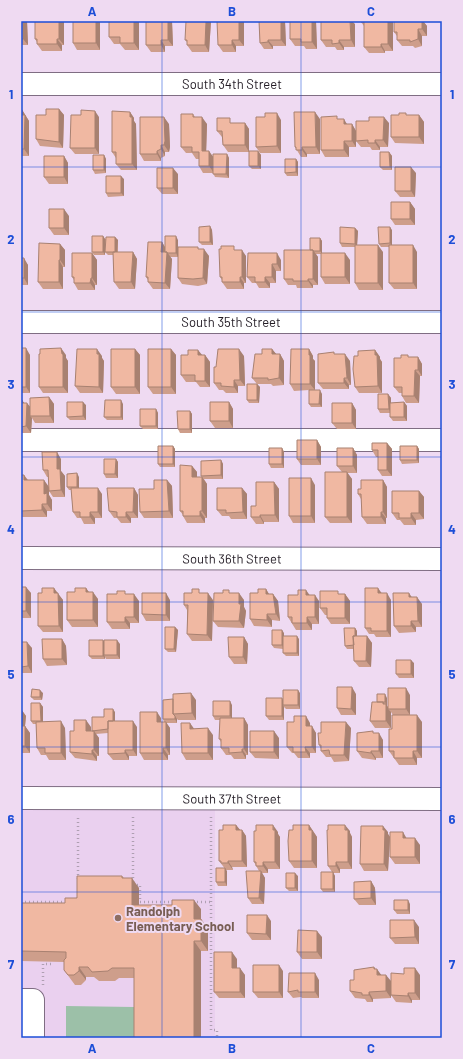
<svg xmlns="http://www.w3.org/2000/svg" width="463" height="1059" viewBox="0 0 463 1059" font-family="Barlow,sans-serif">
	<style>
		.built { fill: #ead0ef }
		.green { fill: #9cc0a8 }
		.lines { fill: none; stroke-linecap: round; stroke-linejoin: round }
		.minor-casing { stroke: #7f6d83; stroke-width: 24 }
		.path { stroke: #af9fb2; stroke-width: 2.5; stroke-dasharray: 1 3; stroke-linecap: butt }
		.minor { stroke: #fff; stroke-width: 22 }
		.wall { fill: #ce9e8b }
		.shaded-wall { fill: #a88171 }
		.building { fill: #f0b8a2; stroke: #a88171 }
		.grid { fill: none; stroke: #1d4ed8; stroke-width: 1; stroke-opacity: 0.55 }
		.education-dot { fill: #8d6e63; stroke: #efdaf2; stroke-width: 1.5 }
		.labels { text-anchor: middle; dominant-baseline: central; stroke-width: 4; stroke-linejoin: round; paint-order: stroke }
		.street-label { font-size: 13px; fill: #221b24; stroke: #efdaf2 }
		.education-label { font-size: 13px; font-weight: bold; fill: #785e54; stroke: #efdaf2; text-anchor: start }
		.neatline { fill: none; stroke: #1d4ed8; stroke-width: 1.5 }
		.grid-label { font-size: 13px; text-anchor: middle; font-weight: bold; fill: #1d4ed8 }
	</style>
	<rect width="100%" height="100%" fill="#efdaf2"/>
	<path class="built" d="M21 798 215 799V1038H21Z"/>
	<path class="green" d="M66 1006 134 1007V1038H66Z"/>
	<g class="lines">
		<g class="minor-casing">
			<g id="minor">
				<path id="s1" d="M21 84H442"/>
				<path id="s2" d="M21 322H442"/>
				<path d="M21 440H442"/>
				<path id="s3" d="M21 558 442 559"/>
				<path id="s4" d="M21 798 442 799"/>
				<path d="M21 1000H33V1038"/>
			</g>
		</g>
		<path class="path" d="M133 817V885H140V902H174
			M211 817V1030H217V1038
			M78 879V817
			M21 902H66
			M193 902H211
			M43 985V964H51"/>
		<use href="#minor" class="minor"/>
	</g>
	<path class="wall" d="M21 21H27L28 45H21Z
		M64 21V45H62V51H42L37 44V42L35 39Z
		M100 21V50H77L73 43Z
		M139 21V50H125L120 44H114L109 37Z
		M146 21H172L173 46H165V52H151L146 45Z
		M211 21 209 52H192L187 45V42L185 40Z
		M244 21V46H236V52H223L218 45Z
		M259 21H285L286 46H273V49H264L260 43Z
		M290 21H316L317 49H306L304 46H295L290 39Z
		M393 21V51H385V53H369L364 47V26L361 22Z
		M394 21H423L427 26V36H422V46L415 48 413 46H402L397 40V36L394 32Z
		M355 24V47H344V50H337L335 47H326L321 40Z
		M21 108 29 121V156H21Z
		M59 109 64 115 63 148 40 146 36 139Z
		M130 112 134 118V121L136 124 137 170H121L116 164V158L112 152Z
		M193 114 195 117 207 124 206 151 213 157 227 154 229 158V178L215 177 213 173H203L199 166V159H196L192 153H186L181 147Z
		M408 115H419L424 122V144L395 143 391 137Z
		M99 117V154H75L70 148Z
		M320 119V154H307V157H301L295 147Z
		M339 119 347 124H352L356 131V147H349V157H325L321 150Z
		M281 120V153H260L256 147Z
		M233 123H245L249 129V151H258L261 155V169H252L249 166V152H228L223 145 222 137 217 131Z
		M389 123 388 147H380V150H372L370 147H361L356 141Z
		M169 124 170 147 169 152H165V156L161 158V161H144L140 154Z
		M389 152 392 156V170H383L380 167Z
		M104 155 106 159V173L95 174 93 170Z
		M64 156 68 163V184H49L44 177Z
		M296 159 298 162V176H287L285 173Z
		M416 173 415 197H400L395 191Z
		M178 174V194H162L157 188Z
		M124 179V196L108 197 106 193Z
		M410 202 415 209V225H395L391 219Z
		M69 216V235H54L49 228Z
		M210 226 212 230 213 245H202L199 242Z
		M355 228 358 231 357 245 383 252V290H359L355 283V247H342L340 243Z
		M392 230V245L417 252V289H394L389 283V247H381L379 244Z
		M103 236 105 239 115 237 118 240V252H133L137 259 135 289H119L114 282 113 255H108L105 252V255H94L92 252Z
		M320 238 322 241V253L350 260V284H325L321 277V254H316L318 257V285H313V288H297L296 285H288L284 279 310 250Z
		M178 240V247L200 249 209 256 207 284 198 286 182 284 178 278V257H170L172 259 170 289H153L148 282V280L146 277 162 242 165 247Z
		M60 244 65 250V267H63V289H43L38 282Z
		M237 250 246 256V283H244V289H227L222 282V280L220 277Z
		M92 253 97 260V285H95V290H78L74 283V280L72 277Z
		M21 255 22 258 28 265V285H21Z
		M281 260V271H276V283H270V288H259L256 283H252L247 277Z
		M21 348 30 355V393H21Z
		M135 349 140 355V394H116L111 387Z
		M171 349 176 355V394H153L148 387Z
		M272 349 276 354H280L284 361V385L273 386 271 384H257L260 387 259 403H249L247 400 257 384 252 378 262 354Z
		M309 349 313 356V359L315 361V390L322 394V407H311L309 404V390L294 391 290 384Z
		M375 350 380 357V359L382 362V393H359L355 387 358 356Z
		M336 354 350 361 351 385H349V389H323L318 383Z
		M66 355V358L68 361V393H43L39 387Z
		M202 355H205L210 362V387H200L196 382H186L181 375Z
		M102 356V358L104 361 103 393H80L75 386Z
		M244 356 245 386H238V393H226L223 390H219L214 383 216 367Z
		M410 357H418L422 364V376H420L419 403H406L402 396V393H399L394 387Z
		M388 394 391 398V403L404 402 407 406V421H393L390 417V413H380L378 409Z
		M49 397 54 404V423H35L32 418 31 433H21V400H22L24 403 30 407Z
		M229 402 233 409V428H215L210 421Z
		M352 403 356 410V429H337L332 423Z
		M123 404V420H107L104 417Z
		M86 405V420H70L67 417Z
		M156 409 158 413V429H143L140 426Z
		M190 411 192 414V433H180L178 429Z
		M317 440 321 447V465H301L297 459Z
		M387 443 392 449V476H382L378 470V457H376L372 450Z
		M173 446 175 449V467H160L158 464Z
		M417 446 419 449V463L402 464 400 460Z
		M282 448 284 452V468H271L269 464Z
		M353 448 357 455V473H347L352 479V523H330L325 517 342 472 337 466Z
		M61 459V471L65 476V497H53L49 491V495L52 500V511H47V517H21V475H24L28 480 49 487 48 477H47L43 470Z
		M116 459 118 462V478H106L104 474Z
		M221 460 223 464V479H204L207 484V518H205V523H187L183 516V515L180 511 192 466 197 472V477H202L201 476Z
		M79 477V488L102 494V518H95V524H84L81 518H77L73 512 71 490H69L67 487Z
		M167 480 172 486 173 518H144L140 512Z
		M383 480 387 487V518H386V524H367L362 517 361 499 358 494 361 489Z
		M274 482 279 489V522H264V524H256L251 517 256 506Z
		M315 485V523H293L289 516Z
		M134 488 138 495V518H131V523H121L117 518H114L109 511Z
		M242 488 247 494V519H231L229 516H222L217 510Z
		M419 491 424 497V519L416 520V525H404L400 520H397L392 513Z
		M21 587 31 593V618H21V621Z
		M86 588 89 592 98 599V627H72L67 620 75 592Z
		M266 589 269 594H273L278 601 280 621 272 620V627L254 626 250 619 258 593Z
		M57 593 63 600V632H43L38 626Z
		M231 593 244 600V607L246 611 244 628 218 627 213 621Z
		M382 593 391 600V637H376L374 634H369L365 628Z
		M127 594 139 601V623H130V629H112L107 622Z
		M340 594H345L350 601V624H331L327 618V615H325L320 608Z
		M309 595 319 601V624H312V630H296L288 617Z
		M412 597 422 604V627H416V632L399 633 394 626Z
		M170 600V621H146L142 614Z
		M213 600 212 641H192L187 634V610L184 605Z
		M175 627 178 630 176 652H168L165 649Z
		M355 628 357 631V636H367L372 643 371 667H359L354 661V649H347L345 646Z
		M284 633V636L299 639V656H286L283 653V649L274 648 272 645Z
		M244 637 248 644 247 664H234L229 657Z
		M62 639 66 646 67 665 47 666 43 659Z
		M21 642 32 648V673H21Z
		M104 642 120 644V659H106L105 657V659H92L89 656Z
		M414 663V678H399L396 674Z
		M43 693 42 700H34L31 697Z
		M300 693V709H286L284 707V720H269L266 716 283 701Z
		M356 694V715H341L337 708Z
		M410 695V715L422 722V758H417V765H399L389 751 393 715 391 712V728H375L370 721 377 702 387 698V706L388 707Z
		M196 700V720H178L177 719V723H166L170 728V755H168V760H144L140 753 161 718V722H164L163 719Z
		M40 703 43 707V722L65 728 66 760H49L46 755H41L37 748 36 724H33L31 721Z
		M232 705V718H244L248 725V755H246V759H234L231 755H226L221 748V742L219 739 220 720H215L213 716Z
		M21 709 26 716 25 726 30 733V753H21Z
		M115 712V721L137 727V756H129V760H113L108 754V733L96 734 99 738V756H97V761L75 758 70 752 74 731 91 727V731H92L104 717Z
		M310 723V726L316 733V753H310V758H298L294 753H292L287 747Z
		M351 728 349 761 334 762 331 757H326L321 751V749L319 745 321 733Z
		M375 733 383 740V758H376V760L362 758 357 751Z
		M213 735V760H186L182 753Z
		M279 738V759L255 758 250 752Z
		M236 825 240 830H242L246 836 247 867H232L233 870H226L219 861 223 830Z
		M309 825 317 837V868H294L289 861 293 830Z
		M350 831V833L352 837V869H340V873H333L335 876V892H323L321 889 332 872 328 866Z
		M278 832V834L280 837V869H268V873H262L265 878 264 904H252L248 898 259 871 254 862Z
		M388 832V834L390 837 388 871H364L360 864Z
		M407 838 420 845V864H395L390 857Z
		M227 871V886H218L216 882Z
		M122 876 124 878 139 888V905L201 909V919L208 928V951H201V1038L134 978H119L115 981H99L94 977H86V980L81 985H75L64 970V962L21 961V903H65Z
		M298 876V891H289L286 888Z
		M371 881 375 888 376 905H359L354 899Z
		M410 904V914H397L394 910Z
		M271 921V940H252L247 933Z
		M419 927V944H395L390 938Z
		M322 937V959H302L297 952Z
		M237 959V968L245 975V998H219L214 992Z
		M376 969 381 975 391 981V998L373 999V1002H367L365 999 355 998 350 991 354 980Z
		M283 971V998H258L253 992Z
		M420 975V1000H412V1003L396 1002 391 995Z
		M319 980V998H302L301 997 293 998 288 992Z"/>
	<path class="shaded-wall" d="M23 21H27L28 45 23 39Z
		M59 21H64V45L59 39Z
		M96 21H100V50L96 43Z
		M134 21H139V50L134 43Z
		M168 21H172L173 46 168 40Z
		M206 21H211L209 52 205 45Z
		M239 21H244V46L239 40Z
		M281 21H285L286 46 281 40Z
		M312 21H316L317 49 312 42Z
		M350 21H352L355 24V47L351 40Z
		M388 21H393V51L388 44Z
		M422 21H423L427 26V36L422 29Z
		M418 29 422 36V46L418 39Z
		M57 39 62 45V51L57 44Z
		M161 40 165 46V52L161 45Z
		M232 40 236 46V52L232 45Z
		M268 40 273 46V49L268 42Z
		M339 40 344 47V50L339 43Z
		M381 44 385 51V53L381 47Z
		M21 108 29 121V156L24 149Z
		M59 109 64 115 63 148 59 142Z
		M95 111 99 117V154L95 148Z
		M130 112 134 118V121L136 124 137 170 132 164Z
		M315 112 320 119V154L316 147Z
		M277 113 281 120V153L277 146Z
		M419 115 424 122V144L419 137Z
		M164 117 169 124 170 147 169 152 164 145Z
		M202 117 207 124 206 158 202 151Z
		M384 117 389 123 388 147 383 140Z
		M344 119 348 126 344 124Z
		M245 123 249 129V152L245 145Z
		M352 124 356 131V147L352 141Z
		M375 140 380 147V150L375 143Z
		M344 141 349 147V157L344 150Z
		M161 145 165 152V156L161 149Z
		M302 147 307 154V157L302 150Z
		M157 151 161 158V161L157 154Z
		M209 151 214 158V173L209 166Z
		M258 151 261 155V169L258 166Z
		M389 152 392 156V170L390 167Z
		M227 154 229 158V178L226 174Z
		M104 155 106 159V173L104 170Z
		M64 156 68 163V184L64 177Z
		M296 159 298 162V176L296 172Z
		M411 167 416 173 415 197 411 191Z
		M173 168 178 174V194L173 188Z
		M121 176 124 179V196L121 193Z
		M410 202 415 209V225L410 219Z
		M64 209 69 216V235L64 228Z
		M210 226 212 230 213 245 210 242Z
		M390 227 392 230V247L390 243Z
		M355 228 358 231 357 247 355 244Z
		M103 236 105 239V255L103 252Z
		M176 236 178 240V257L176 253Z
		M115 237 118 240 117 255 115 252Z
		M320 238 322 241V254L320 251Z
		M162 242 166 249V253L161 252Z
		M60 244 65 250V267L60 260Z
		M378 245 383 252V290L378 283Z
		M413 245 417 252V289L413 283Z
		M204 249 209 256 207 284 203 278Z
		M242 250 246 256V283L242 277Z
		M313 250 318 257V285L313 279Z
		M133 252 137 259 135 289 131 282Z
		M167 252 172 259 170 289 165 283Z
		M92 253 97 260V285L92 278Z
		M277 253 281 260V271L277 264Z
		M345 253 350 260V284L345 277Z
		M24 258 28 265V285L24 278Z
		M59 260 63 267V289L59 282Z
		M272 264 276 271V283L272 277Z
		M240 277 244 283V289L240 282Z
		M265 277 270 283V288L265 282Z
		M91 278 95 285V290L90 283Z
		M308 279 313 285V288L308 281Z
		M26 348 30 355V393L26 387Z
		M61 348 66 355V358L68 361V393L63 387Z
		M97 349 102 356V358L104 361 103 393 99 387Z
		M135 349 140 355V394L135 387Z
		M171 349 176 355V394L171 387Z
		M239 349 244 356 245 386 240 380Z
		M272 349 277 355 272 354Z
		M309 349 313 356V359L315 361V390L310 384Z
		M198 350 203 356 198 355Z
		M375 350 380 357V359L382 362V393L378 386Z
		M280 354 284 361V385L279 378Z
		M345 354 350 361 351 385 347 378Z
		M205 355 210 362V387L205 381Z
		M418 357 422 364V376L418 370Z
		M415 370 420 376 419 403 414 396Z
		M344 378 349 385V389L344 383Z
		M234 380 238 386V393L234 387Z
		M257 384 260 387 259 403 257 400Z
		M320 390 322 394V407L319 404Z
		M388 394 391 398V413L389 409Z
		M49 397 54 404V423L50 416Z
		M22 400 27 407V403L32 409 30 416 32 418 31 433 26 426Z
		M121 400 123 404V420L121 417Z
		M83 402 86 405V420L83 416Z
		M229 402 233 409V428L229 421Z
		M404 402 407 406V421L404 417Z
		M352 403 356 410V429L352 423Z
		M156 409 158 413V429L156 426Z
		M190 411 192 414V433L190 429Z
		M317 440 321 447V465L317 459Z
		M387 443 392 449V476L387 470Z
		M173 446 175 449V467L173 464Z
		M417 446 419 449V463L417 460Z
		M282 448 284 452V468L282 464Z
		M353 448 357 455V473L353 466Z
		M57 452 61 459V471L65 476V497L61 490 57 469Z
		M116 459 118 462V478L115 474Z
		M221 460 223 464V479L221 475Z
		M192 466 197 472V484L192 477Z
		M347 472 352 479V523L347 517Z
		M77 473 79 477V490L77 487Z
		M24 475 28 481 24 480Z
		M202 477 207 484V518L202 511Z
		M311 478 315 485V523L311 516Z
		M44 480 49 487V495L52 500V511L47 504 44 494Z
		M167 480 172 486 173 518 169 511Z
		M383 480 387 487V518L383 512Z
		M274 482 279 489V522L275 515Z
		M98 488 102 494V518L98 512Z
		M134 488 138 495V518L133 512Z
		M242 488 247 494V519L243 512Z
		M419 491 424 497V519L419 513Z
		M42 504 47 511V517L42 510Z
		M200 511 205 518V523L200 516Z
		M90 512 95 518V524L90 517Z
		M126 512 131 518V523L126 517Z
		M381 512 386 518V524L381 517Z
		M411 513 416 520V525L411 518Z
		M260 515 264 522V524L260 517Z
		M26 587 31 593V618L26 611Z
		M54 588 63 600V632L59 626 54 593Z
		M86 588 90 594 86 592Z
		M378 588 383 595 378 593Z
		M266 589 270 596 266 594Z
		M306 590 311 597 306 595Z
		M93 592 98 599V627L93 620Z
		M166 593 170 600V621L166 615Z
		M208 593 213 600 212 641 207 635Z
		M239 593 244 600V607L246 611 244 628 239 621Z
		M387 593 391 600V637L387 631Z
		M409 593 413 599 409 597Z
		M134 594 139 601V623L134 617Z
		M273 594 278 601 280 621 276 614Z
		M345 594 350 601V624L345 618Z
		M315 595 319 601V624L315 617Z
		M417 597 422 604V627L418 621Z
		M267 614 272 620V627L267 620Z
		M125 617 130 623V629L125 622Z
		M307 617 312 624V630L307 623Z
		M411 621 416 627V632L411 626Z
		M175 627 178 630 176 652 174 649Z
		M355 628 357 631V649L355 645Z
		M282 630 284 633V649L282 645Z
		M297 636 299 639V656L297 653Z
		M367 636 372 643 371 667 366 661Z
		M244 637 248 644 247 664 243 657Z
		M62 639 66 646 67 665 62 659Z
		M103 640 105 643 104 655 105 657V659L103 656Z
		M117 640 120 644V659L117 655Z
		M27 642 32 648V673L28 666Z
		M411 660 414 663V678L411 674Z
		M352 687 356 694V715L351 709Z
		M406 688 410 695V715L406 709Z
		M40 690 43 693 42 700 40 697Z
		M298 690 300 693V709L298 705Z
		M191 693 196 700V720L192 713Z
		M385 694 387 698V706L385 702Z
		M282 698 284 702 283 705 284 707V720L282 716Z
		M230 701 232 705V720L230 716Z
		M383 702 386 706V704L389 709H388L391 712V728L386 721Z
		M40 703 43 707V724L41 721Z
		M21 709 26 716 25 726 30 733V753L25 746 21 727Z
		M113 709 115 712V728L113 724Z
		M157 712 161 718V728L157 722Z
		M417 715 422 722V758L417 751Z
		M175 716 177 719V723L175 719Z
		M306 716 310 723V733L306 726Z
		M244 718 248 725V755L244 749Z
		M86 720 91 727V738L86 731Z
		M61 721 65 728 66 760 61 753Z
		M133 721 137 727V756L133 750Z
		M166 722 170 728V755L166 748Z
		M346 722 351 728 349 761 344 755Z
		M190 723 195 730 190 729Z
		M312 726 316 733V753L312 747Z
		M208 728 213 735V760L208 753Z
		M94 731 99 738V756L94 750Z
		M274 731 279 738V759L274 752Z
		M379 733 383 740V758L379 751Z
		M305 747 310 753V758L306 752Z
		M163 748 168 755V760L163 753Z
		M242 749 246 755V759L242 752Z
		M92 750 97 756V761L92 754Z
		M125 750 129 756V760L125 753Z
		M371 751 376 758V760L371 753Z
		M413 751 417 758V765L413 758Z
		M236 825 241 831 236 830Z
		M273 825 278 832V834L280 837V869L275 862Z
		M309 825 317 837V868L312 861Z
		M345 825 350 831V833L352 837V869L348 862Z
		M383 826 388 832V834L390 837 388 871 384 864Z
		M242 830 246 836 247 867 242 861Z
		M403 832 407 839 403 838Z
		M415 838 420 845V864L415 857Z
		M228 861 232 867 233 870 228 863Z
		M263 862 268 869V873L263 866Z
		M336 862 340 869V873L336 866Z
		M225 868 227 871V886L225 882Z
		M261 871 265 878 264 904 259 898Z
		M333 872 335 876V892L333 889Z
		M295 873 298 876V891L295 888Z
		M132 878 139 888V914L132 905Z
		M371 881 375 888 376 905 371 898Z
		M194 900 201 909V928L194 919Z
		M408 900 410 904V914L408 910Z
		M267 915 271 921V940L266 934Z
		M201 919 208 928V951L201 941Z
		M414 920 419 927V944L415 937Z
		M317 931 322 937V959L317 952Z
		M194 941 201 951V1038H194Z
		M232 952 237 959V975L232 968Z
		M279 965 283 971V998L279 992Z
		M79 967 86 977V980L79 971Z
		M374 967 377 971V969L382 976V981L374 969Z
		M240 968 245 975V998L240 992Z
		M415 968 420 975V1000L415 993Z
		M315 973 319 980V998L315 992Z
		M386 975 391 981V998L386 991Z
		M369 992 373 999V1002L369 995Z
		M408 993 412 1000V1003L408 996Z"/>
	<path class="building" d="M21 21H23V39H21Z
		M35 21H59V39H57V44H37V39H35Z
		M73 21H96V43H73Z
		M109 21H134V43H120V37H109Z
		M146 21H168V40H161V45H146Z
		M186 21H206L205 45H187V40H185Z
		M217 21H239V40H232V45H218Z
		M259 21H281V40H268V42L260 43Z
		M290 21H312V42H301V39H290Z
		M321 21H350L351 40H339V43L332 44V40H321Z
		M361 21H388V44H381V47H364V22H361Z
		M394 21H422V29H418V39L410 42V40H397V32H394Z
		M21 108V115H25L24 149H21Z
		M46 109H59V142L36 139V115H46Z
		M81 110 95 111V148H70L71 115H81Z
		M112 111 130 112V117H132V164H116V152H112Z
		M294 112H315L316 147H302V150H296V147H295Z
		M265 113H277V146L256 147V117H265Z
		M399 113H406V115H419V137H391V115H399Z
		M181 114H193V117H202V151H209V166H199V152H192V147H181Z
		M337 116V119H344V124H352V141H344V150H321V117Z
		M140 117H164L165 141 164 145H161V149L157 151V154H140Z
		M369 117H384L383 140H375V143H368V140L356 141V121H369Z
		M217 118H230V123H245V145H223L222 131H217Z
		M249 151H258V166H249Z
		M380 152H389L390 167H380Z
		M213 154H227L226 174H213Z
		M93 155H104V170H93Z
		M44 156H64V177H44Z
		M285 159H296V172L285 173Z
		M395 167H411V191H395Z
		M157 168H173V188H157Z
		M106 176H121V193H106Z
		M391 202H410V219H391Z
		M49 209H64V228H49Z
		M210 226V242H199V227Z
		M340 227 355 228V244L340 243Z
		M378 227H390V243L379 244Z
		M92 236H103V252H92Z
		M165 236H176V253H167V252H165Z
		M106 237H115V252H105Z
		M310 238H320V251H313V250H310Z
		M148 242H162L161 252H167L165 283 148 282V277H146Z
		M39 243 60 244V260H59V282H38Z
		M355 245H378V283H355Z
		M389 245H413V283H389Z
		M221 246H234V250H242V277H240V282H222V277H220L219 249H221Z
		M178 247H198V249H204L203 278 193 279 178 278Z
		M284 250H313V279H308V281H293V279H284Z
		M113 252H133L131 282H114Z
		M72 253H92V278H91L90 283H74V277H72Z
		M248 253H277V264H272V277H265V282H255V277H247Z
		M321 253H345V277H321Z
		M21 258H24V278H21Z
		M21 348H26V387H21Z
		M61 348 62 354H63V387H39V354H40V349Z
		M77 349H97V354H99V387L75 386Z
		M111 349H135V387H111Z
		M148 349H171V387H148Z
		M218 349H239L240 380H234V387L221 386V383H214V367H216Z
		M262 349H272V354H280L279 378 268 380V378H252L255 354H262Z
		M291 349H309V355H310V384H290Z
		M188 350H198V355H205V381H195V375H181V355H188Z
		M375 350V355H377L378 386 355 387 353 369 354 356H358V351Z
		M334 352V354H345L347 378H344V383H318V354Z
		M401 355H408V357H418V370H415L414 396H402V387H394V358H401Z
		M247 384H257V400H247Z
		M309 390H320L319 404H309Z
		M378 394H388L389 409H378Z
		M49 397 50 416H30V398Z
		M21 400H22V403H27L26 426 21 427Z
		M105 400H121V417H104Z
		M67 402H83V416L67 417Z
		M210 402H229V421H210Z
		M404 402V417H390V403Z
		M332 403H352V423H332Z
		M140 409H156V426H140Z
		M177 411H190V429H178Z
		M297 440H317V459H297Z
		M372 443H387V470H378V450H372Z
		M158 446H173V464H158Z
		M400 446H417V460H400Z
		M269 448H282V464H269Z
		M337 448H353V466H337Z
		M42 452H57V469H60L61 490 49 491 48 470H43Z
		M104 459H116L115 474H104Z
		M221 460V475L201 476V461Z
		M180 465 192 466V477H202V511H200V516H183V511H180Z
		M325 472H347V517H325Z
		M77 473V487H67V474Z
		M21 475H24V480H44V494L47 493V504H42V510L21 511Z
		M289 478H311V516H289Z
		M154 480H167L169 511 140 512 139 489H154Z
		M361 480H383V512H381V517H362L361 494H358V489H361Z
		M256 482H274L275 515H260V517H251V506H256Z
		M71 488H98V512H90V517H80V512H73Z
		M107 488H134L133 512H126V517H117V512L109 511Z
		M217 488H242L243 512 226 513V510H217Z
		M392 491H419V513H411V518H399V513H392Z
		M21 587H26V611H21Z
		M42 588H54V593H58L59 626H38V593H42Z
		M75 588H86V592H93V620H67V592H75Z
		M365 588H378V593H387V631H371V628H365Z
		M192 589H199V593H208L207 635 187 634 188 605H184V593H192Z
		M258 589H266V594H273L276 614H267V620L250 619V593H258Z
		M223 590H229V593H239V604H241L239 621H213L214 593H223Z
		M298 590H306V595H315V617H307V623H292V617H288V595H298Z
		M117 591H125V594H134V617H125V622H107V594H117Z
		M320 591H338V594H345V618H327V608H320Z
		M142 593H166V615L142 614Z
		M393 593H409V597H417L418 621H411V626H394Z
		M165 627H175L174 649H165Z
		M344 628H355V636H353L354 645 345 646Z
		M272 630H282V645H272Z
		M283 636H297V653H283Z
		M353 636H367L366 661H354Z
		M228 637H244L243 657H229Z
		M42 639H62V659H43Z
		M89 640H103V656H89Z
		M104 640H117V655H104Z
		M21 642H27L28 666 21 667Z
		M396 660H411V674H396Z
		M337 687H352L351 709 337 708Z
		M388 688H406V709H388Z
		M32 689 40 690V697H31Z
		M283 690H298V705H283Z
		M191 693 192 713 173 714V694Z
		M377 694H385V702H377Z
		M266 698H282V716H266Z
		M173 699V714L175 716V719H163V700Z
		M213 701H230V716H213Z
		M372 702H383V704H386V721H370Z
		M31 703H40L41 721H31Z
		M104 709H113V721H108V729L92 731V717H104Z
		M140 712H157V722H166V748H163V753H140Z
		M392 715H417V751H413V758H394V751H389V729H392Z
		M294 716H306V726H312V747H305L306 752H293V747H287V722H294Z
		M220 718H244V749H242V752L229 753V748H221V739H219Z
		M74 720H86V731H94V750H92V754L70 752V731H74Z
		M61 721V753H45V748H37L36 722Z
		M108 721H133V750H125V753L108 754Z
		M321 722H346L344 755H330L329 750 321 751V745H319L318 733H321Z
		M181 723H190V729L208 728V753H182Z
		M21 726H25V746H21Z
		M250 731H274V752H250Z
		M373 731V733H379V751H371V753L357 751V733Z
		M223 825H236V830H242V861H228V863H221V861H219V830H223Z
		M256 825H273V830H275V862H263V866H256V862H254V831H256Z
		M293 825H309V830H312V861H289L288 841 289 830H293Z
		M328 825H345V830H348V862H336V866H328L327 830H328Z
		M361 826H383V830H385L384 864H360Z
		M390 832H403V838H415V857H390Z
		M216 868H225V882H216Z
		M246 871H261L259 898H248Z
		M321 872H333V889H321Z
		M286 873H295V888H286Z
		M77 876H122V878H132V905H172V900H194V919H201V941H194V1038H134V968H112L108 971 92 972 88 967H79V971L74 975H68L64 970V960L66 958V952L21 951V903H65V898H77Z
		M371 881V898L354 899V882Z
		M394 900H408V910H394Z
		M247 915H267L266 934 247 933Z
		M390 920H414L415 937 390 938Z
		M298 930 317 931V952H297Z
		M214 952H232V968H240V992H214Z
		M253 965H279V992H253Z
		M374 967V969H377V975H386V991L369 992V995H362V993L350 991V980H354V970Z
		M404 968H415V993H408V996L391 995V973L404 974Z
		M289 973H315V992H298V990L288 992Z"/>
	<path class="grid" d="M162 21V1038M301 21V1038M21 167H442M21 312H442M21 457H442M21 602H442M21 747H442M21 892H442"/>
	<circle class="education-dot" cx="118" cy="918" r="4"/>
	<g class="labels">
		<g class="street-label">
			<text stroke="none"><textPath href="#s1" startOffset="211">South 34th Street</textPath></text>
			<text stroke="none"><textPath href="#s2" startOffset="210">South 35th Street</textPath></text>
			<text stroke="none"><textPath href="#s3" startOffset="211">South 36th Street</textPath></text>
			<text stroke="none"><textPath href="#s4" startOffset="211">South 37th Street</textPath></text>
		</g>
		<g class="education-label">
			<text x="126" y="911">Randolph<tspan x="126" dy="15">Elementary School</tspan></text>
		</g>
	</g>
	<rect width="463" height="1059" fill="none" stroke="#efdaf2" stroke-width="44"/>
	<rect x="22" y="22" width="419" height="1015" class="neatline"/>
	<g class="grid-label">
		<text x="92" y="16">A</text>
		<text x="232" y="16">B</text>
		<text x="371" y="16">C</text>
		<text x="11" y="99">1</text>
		<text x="452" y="99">1</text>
		<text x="11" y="244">2</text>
		<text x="452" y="244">2</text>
		<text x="11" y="389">3</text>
		<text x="452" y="389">3</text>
		<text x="11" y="534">4</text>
		<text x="452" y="534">4</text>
		<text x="11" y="679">5</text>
		<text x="452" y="679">5</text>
		<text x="11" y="824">6</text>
		<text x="452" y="824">6</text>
		<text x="11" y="969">7</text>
		<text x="452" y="969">7</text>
		<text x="92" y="1053">A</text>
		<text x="232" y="1053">B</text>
		<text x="371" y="1053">C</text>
	</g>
</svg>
